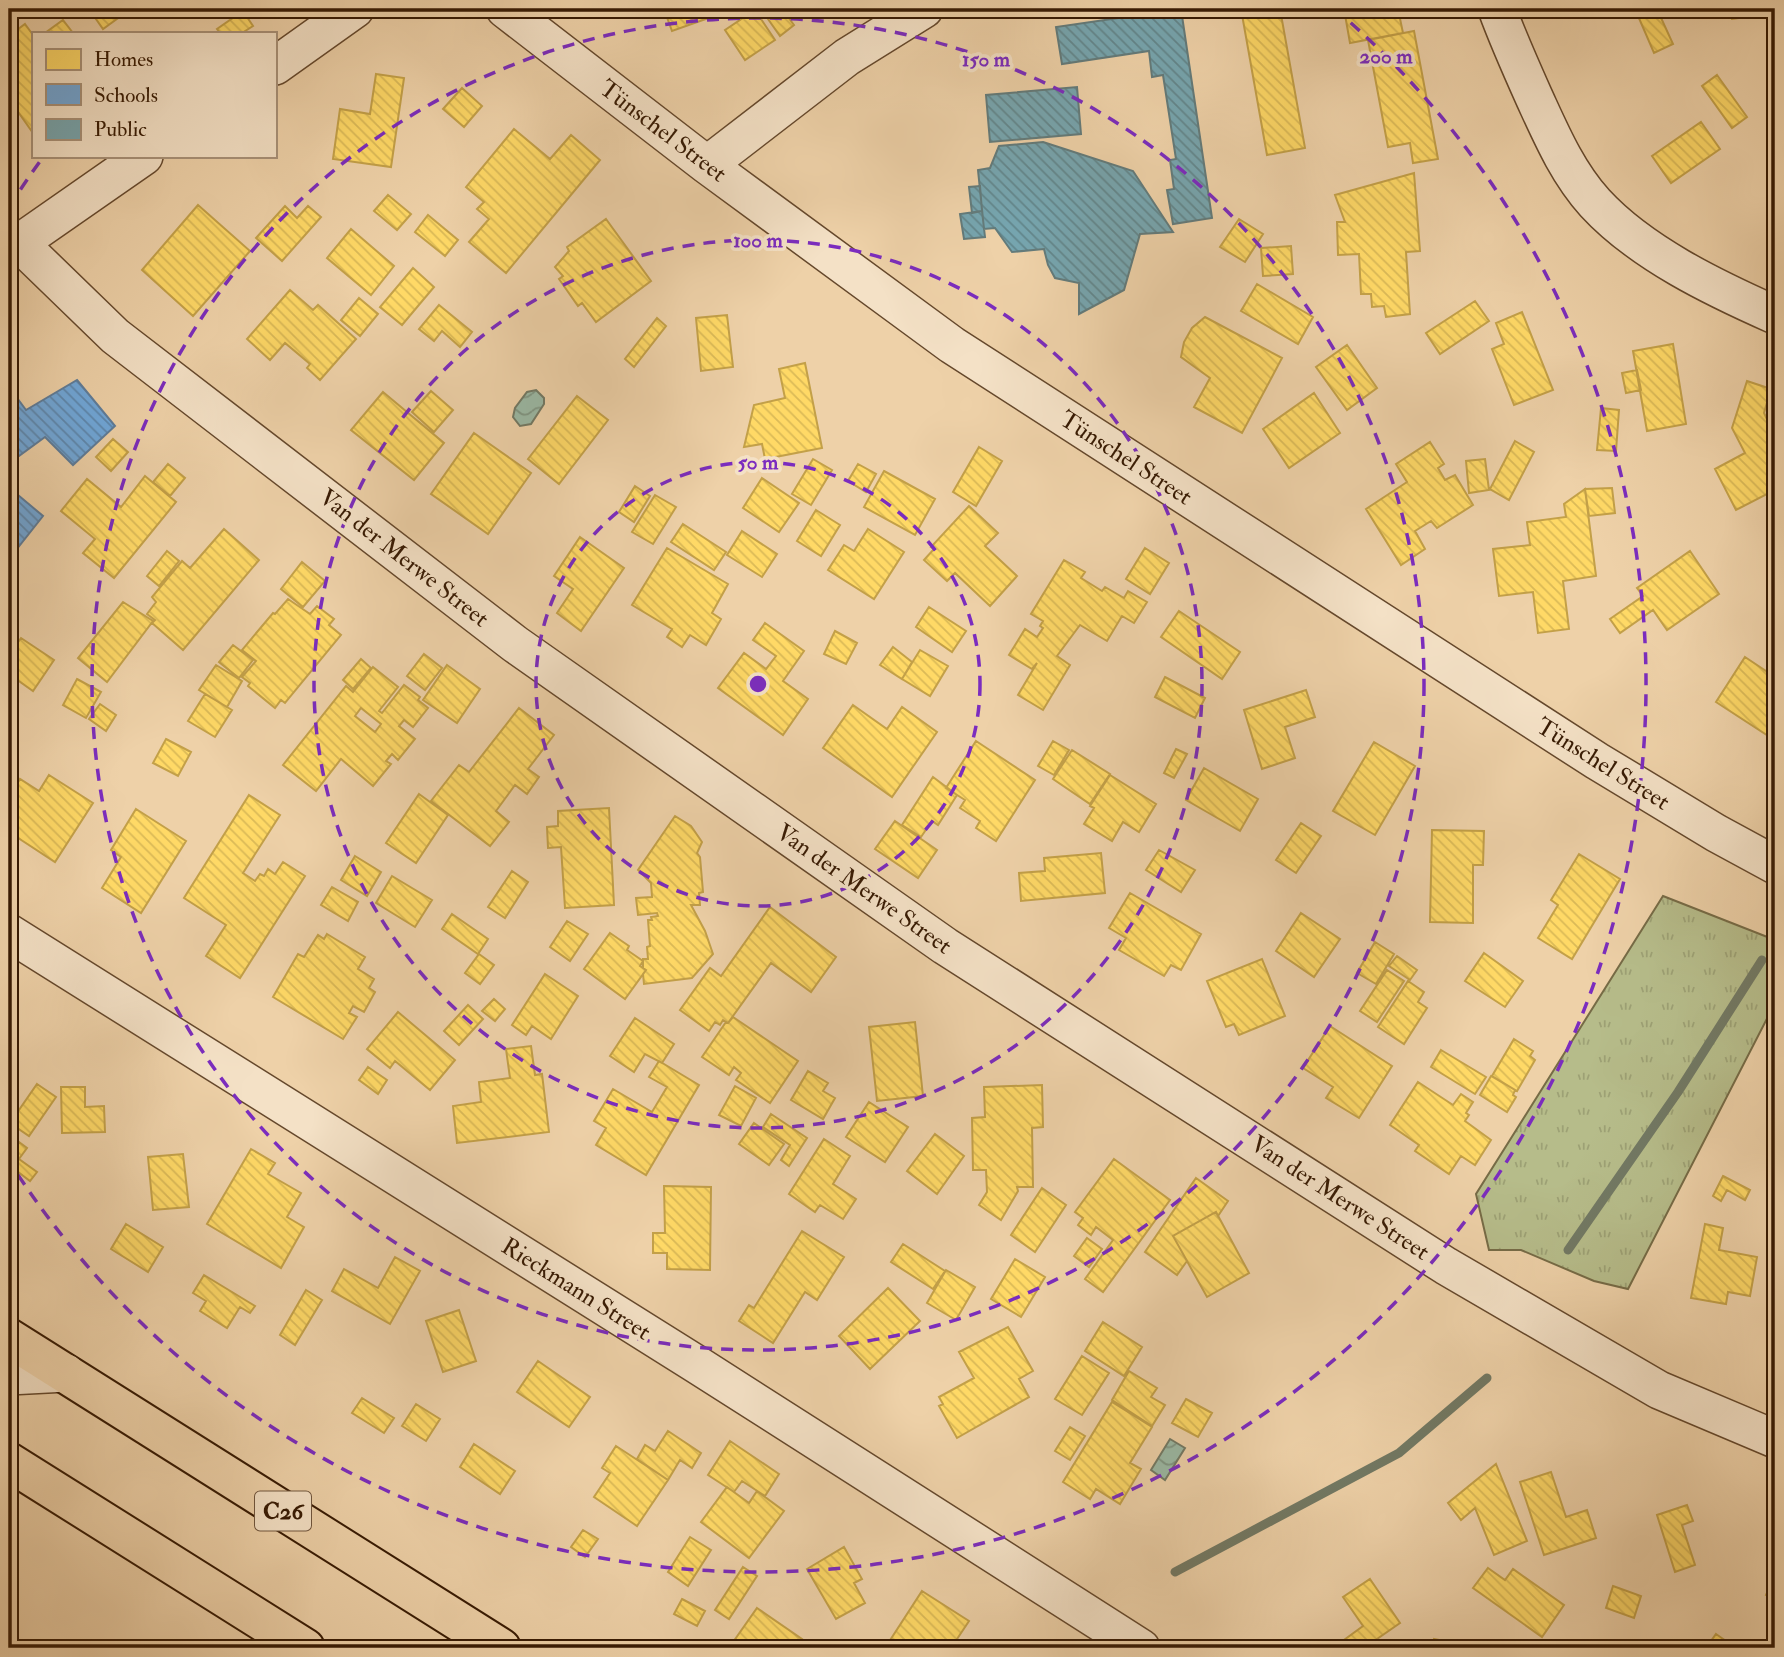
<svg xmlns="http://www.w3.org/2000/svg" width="1784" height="1657" viewBox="0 0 1784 1657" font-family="'IM FELL Double Pica',serif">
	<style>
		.grass { fill: url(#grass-tufts); stroke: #766b46; stroke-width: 2 }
		.water { fill: url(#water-waves); stroke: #727964; stroke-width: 2 }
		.homes { fill: url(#homes-back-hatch); stroke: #c3a048; stroke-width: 2; fill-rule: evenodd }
		.schools { fill: url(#schools-back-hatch); stroke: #5e7d9b; stroke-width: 2 }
		.public { fill: url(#public-back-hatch); stroke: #637b7b; stroke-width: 2 }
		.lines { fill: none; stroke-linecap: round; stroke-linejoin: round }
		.stream { stroke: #727964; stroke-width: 9 }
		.minor-casing { stroke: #65482c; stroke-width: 40 }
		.major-casing { stroke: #371a03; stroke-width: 42 }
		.minor { stroke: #f4e1c6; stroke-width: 37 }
		.major { stroke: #eed1a8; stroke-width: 38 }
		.ring { fill: none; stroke: #7b2cbf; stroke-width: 3.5; stroke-dasharray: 12 9 }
		.labels { text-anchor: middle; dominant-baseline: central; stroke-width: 7; stroke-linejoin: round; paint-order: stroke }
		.shield { fill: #f4e1c6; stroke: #70563e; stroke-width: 2 }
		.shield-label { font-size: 23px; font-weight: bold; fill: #371a03 }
		.street-label { font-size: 24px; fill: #371a03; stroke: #f4e1c6 }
		.centre { fill: #7b2cbf; stroke: #f4e1c6; stroke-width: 3.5 }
		.ring-label { font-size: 21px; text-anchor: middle; font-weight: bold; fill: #7b2cbf; stroke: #f4e1c6; stroke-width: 7; stroke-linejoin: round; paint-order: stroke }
	</style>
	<defs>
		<pattern id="grass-tufts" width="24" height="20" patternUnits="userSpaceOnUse" patternTransform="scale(1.75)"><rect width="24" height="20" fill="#b6bc8a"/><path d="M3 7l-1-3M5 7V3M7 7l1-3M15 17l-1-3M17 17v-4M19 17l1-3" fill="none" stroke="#9da175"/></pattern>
		<pattern id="water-waves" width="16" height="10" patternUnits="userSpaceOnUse" patternTransform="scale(1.75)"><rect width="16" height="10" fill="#9ab8a4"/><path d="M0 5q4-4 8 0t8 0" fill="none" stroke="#7e9583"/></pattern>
		<pattern id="homes-back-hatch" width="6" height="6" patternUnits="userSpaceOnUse" patternTransform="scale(1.75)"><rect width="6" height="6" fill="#ffd966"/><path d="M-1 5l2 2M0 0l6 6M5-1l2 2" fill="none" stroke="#dbba57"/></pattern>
		<pattern id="schools-back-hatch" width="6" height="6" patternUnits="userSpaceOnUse" patternTransform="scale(1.75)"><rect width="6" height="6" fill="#6fa8dc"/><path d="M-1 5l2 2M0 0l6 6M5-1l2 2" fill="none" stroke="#5c88b0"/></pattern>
		<pattern id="public-back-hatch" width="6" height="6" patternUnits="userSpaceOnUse" patternTransform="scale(1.75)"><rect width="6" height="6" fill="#76a5af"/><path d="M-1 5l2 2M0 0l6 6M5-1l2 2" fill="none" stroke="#62868c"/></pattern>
	</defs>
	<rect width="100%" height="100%" fill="#eed1a8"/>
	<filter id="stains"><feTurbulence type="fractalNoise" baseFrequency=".00286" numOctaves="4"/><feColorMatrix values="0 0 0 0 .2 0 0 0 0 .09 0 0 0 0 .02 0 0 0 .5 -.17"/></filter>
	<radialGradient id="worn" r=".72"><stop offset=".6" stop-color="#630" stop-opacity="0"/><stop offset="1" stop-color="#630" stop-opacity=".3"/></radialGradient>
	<path class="grass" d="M1663 896 1775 940V1003L1628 1289 1594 1281 1521 1250H1489L1476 1194Z"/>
	<path class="water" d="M536 390 544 398V404L531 424 520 426 513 417 515 408 527 392Z
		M1170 1439 1185 1448 1165 1480 1151 1470Z"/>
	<path class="homes" d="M89 9H122L125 13 103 29Z
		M664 9H734L672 31Z
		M782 9 794 25 780 36 768 19Z
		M1241 9H1280L1305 148 1267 155Z
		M1344 9H1398L1403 33 1350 43Z
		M1635 9H1657L1673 44 1654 53Z
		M1730 9H1762L1763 15 1732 19Z
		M755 10 775 40 745 60 725 30Z
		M243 11 253 26 242 33H220L217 29Z
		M63 20 73 33H45Z
		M25 24 33 35V133L9 99V36Z
		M1414 31 1438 159 1413 163 1410 143 1388 147 1368 40Z
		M376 74 404 78 391 167 333 159 340 109 370 114Z
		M1717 75 1747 117 1732 128 1702 86Z
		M462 88 482 106 464 127 443 109Z
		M1701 122 1720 149 1671 183 1652 156Z
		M514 129 550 159 571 135 600 160 506 273 469 242 489 219 477 209 484 202 466 187Z
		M1414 173 1420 251 1406 252 1410 314 1386 317 1384 306 1372 307 1371 294H1361L1359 254 1338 255 1337 222H1345L1335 195Z
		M388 195 411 214 397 230 374 211Z
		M198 205 250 251 193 316 142 270Z
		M285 206 297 218 308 206 321 217 282 261 256 238Z
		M428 215 458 240 445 256 415 232Z
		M606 219 651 281 596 322 582 303 578 306 559 279 563 276 555 267 569 251 567 247Z
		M1239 219 1263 234 1245 262 1220 247Z
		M351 229 394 266 371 295 327 258Z
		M1291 246 1293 274 1263 276 1261 248Z
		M413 268 434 287 402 325 380 307Z
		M1257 284 1313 317 1298 344 1241 311Z
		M290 290 313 310 318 305 356 339 320 380 307 368 310 364 285 343 270 360 247 339Z
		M359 298 378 314 360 336 341 320Z
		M1475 301 1489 321 1440 354 1426 333Z
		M439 305 472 332 460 347 442 331 434 341 419 329Z
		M1522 312 1553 390 1514 405 1492 349 1504 344 1496 323Z
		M727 315 733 367 701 371 696 318Z
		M1205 317 1282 358 1242 433 1194 407 1210 378 1181 357 1184 342 1192 328Z
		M657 318 666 326 634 367 625 359Z
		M1673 344 1686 424 1647 431 1633 351Z
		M1347 345 1377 388 1347 410 1316 367Z
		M805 363 822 448 765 459 762 444 744 447 754 405 785 398 779 369Z
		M1637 370 1641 390 1626 393 1622 373Z
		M1747 381 1771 389 1764 413 1775 436V490L1736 510 1715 469 1745 453 1732 428Z
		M431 391 453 410 434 432 412 412Z
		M383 392 444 443 414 480 351 430Z
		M1314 393 1340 433 1289 468 1263 429Z
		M577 396 608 420 559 484 528 459Z
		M1601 408 1619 410 1616 451 1597 450Z
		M474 433 531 473 488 534 431 494Z
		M113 439 128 452 111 471 96 457Z
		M1515 441 1534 452 1509 500 1490 489Z
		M1430 442 1444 464 1438 468 1445 480 1455 475 1473 505 1437 528 1431 521 1415 531 1425 549 1401 565 1366 509 1407 482 1396 464Z
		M979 447 1002 461 976 506 953 492Z
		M813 459 832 470 811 505 792 494Z
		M1485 459 1489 490 1469 493 1466 461Z
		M168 464 185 478 170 496 153 482Z
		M858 464 876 474 866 492 848 481Z
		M884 471 935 499 915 535 864 507Z
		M145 476 176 502 114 578 83 553 95 539 61 511 87 479 121 507Z
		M762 478 799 503 779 532 743 508Z
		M635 486 650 496 634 522 619 512Z
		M1612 488 1615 513 1589 516 1585 489Z
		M1585 489 1596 576 1563 581 1569 629 1538 633 1533 592 1499 596 1493 549 1530 545 1527 522 1566 517 1564 504Z
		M655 495 676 507 653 544 632 532Z
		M969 506 998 533 985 546 1017 576 990 606 955 573 947 581 924 560 934 549 931 547Z
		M816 510 840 525 821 556 797 541Z
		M683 524 726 552 714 570 671 542Z
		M224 529 259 560 183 650 152 623 155 620 147 614 156 602 152 597 182 561 190 568Z
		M868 529 904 552 874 599 828 570 844 545 854 551Z
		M742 531 777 554 762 577 727 555Z
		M580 537 624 568 581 631 557 613 573 589 554 576Z
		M667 548 728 584 712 613 721 619 706 645 690 635 682 647 667 637 672 629 632 605Z
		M1145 548 1169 563 1150 594 1126 579Z
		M167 551 179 561 159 586 147 576Z
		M1690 551 1719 594 1667 630 1653 610 1620 633 1610 619 1643 596 1637 588Z
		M1064 560 1085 572 1081 578 1102 591 1105 587 1124 598 1128 591 1147 602 1134 623 1122 616 1107 641 1080 625 1057 656 1070 665 1043 710 1018 695 1037 663 1032 669 1009 655 1025 629 1037 637 1043 628 1040 626 1043 621 1031 614Z
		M302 562 325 581 303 607 281 589Z
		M288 599 310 614 317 606 334 619 329 625 341 635 285 703 281 700 275 708 248 686 250 683 242 677 256 661 242 650 273 613 275 614Z
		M123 602 153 621 107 682 78 658Z
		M929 607 966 631 952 652 916 627Z
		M1179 611 1240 652 1222 679 1161 637Z
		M765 623 804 651 783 681 808 699 783 735 718 688 744 653 766 669 776 656 753 640Z
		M835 631 857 643 846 664 824 654Z
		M21 638 54 660 33 691 9 674V655Z
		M233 645 253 660 239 678 219 662Z
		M893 647 912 662 902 679 880 665Z
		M920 650 948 666 930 696 902 679Z
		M424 654 442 668 425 690 407 676Z
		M1745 657 1775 677V735L1773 739 1716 702Z
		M361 659 371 668 353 689 343 680Z
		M216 665 242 681 227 707 199 690Z
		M447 665 480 689 457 723 423 700Z
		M373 667 398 687 379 711 382 713 404 685 420 697 418 700 428 708 413 727 404 720 399 726 415 739 398 760 392 754 386 761 391 764 373 786 341 759 316 791 283 765 346 686 353 692ZM361 708 381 724 375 732 355 716Z
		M1165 677 1205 698 1195 718 1155 697Z
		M77 679 101 692 86 718 63 705Z
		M1306 690 1315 717 1285 727 1295 758 1262 769 1244 710Z
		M205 694 232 710 215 737 188 721Z
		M100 704 116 715 106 731 89 719Z
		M853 705 887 729 902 707 937 732 892 797 823 748Z
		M519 708 554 735 528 769 539 777 527 794 515 785 496 811 509 822 490 846 431 801 459 765 469 772Z
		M166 739 191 752 178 776 153 763Z
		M976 741 1035 780 996 841 976 828 980 821 960 808 965 800 946 788Z
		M1053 741 1069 750 1054 775 1038 766Z
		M1374 742 1415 766 1375 835 1333 811Z
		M1176 749 1187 754 1174 778 1164 773Z
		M1072 750 1110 774 1090 804 1053 779Z
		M1204 768 1258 799 1240 831 1186 800Z
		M49 775 93 803 55 862 9 832V797L20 779 39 791Z
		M1110 775 1156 804 1139 832 1123 822 1112 841 1084 824 1094 808 1090 806Z
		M933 777 957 795 938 825 932 821 921 837 902 825Z
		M419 794 448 815 416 863 386 843Z
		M249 795 280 815 243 873 255 881 260 874 264 876 268 869 275 874 283 862 305 876 240 978 206 956 226 925 184 898Z
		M609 808 614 905 565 908 561 847 548 848 547 827 558 826V811Z
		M136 809 186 841 141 913 102 888 121 857 111 850Z
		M675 816 691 826 702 842 697 853 700 857 703 892 699 893 700 905H691L705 931 713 954 692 978 644 984 643 974 646 970 643 968V959H648L647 947 650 946 648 920H652L651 917 658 916 657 913 638 915 636 898 652 897 651 883 638 870Z
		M895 821 937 850 918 878 875 849Z
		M1301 823 1321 836 1296 873 1276 860Z
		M1432 830 1484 831 1483 865H1473V923L1430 922Z
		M1159 850 1195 870 1181 892 1146 870Z
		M1101 853 1105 893 1021 901 1019 873 1045 871 1044 858Z
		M1579 854 1620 879 1572 959 1538 938 1558 905 1551 900Z
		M355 856 381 872 367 896 341 880Z
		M512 871 528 882 505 918 488 907Z
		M392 876 432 900 415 927 376 903Z
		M332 887 358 902 348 921 321 905Z
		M1130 893 1201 934 1181 970 1171 965 1164 976 1119 950 1126 938 1109 928Z
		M770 907 836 957 811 992 771 963 728 1023 723 1020 720 1025 715 1022 709 1031 680 1010 710 968 721 976Z
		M1301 913 1340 939 1314 977 1276 951Z
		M452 914 488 939 478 954 442 929Z
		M567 921 588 934 570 961 550 947Z
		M610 933 629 946 627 950 643 961 640 966 646 970 625 999 584 969Z
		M327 934 365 957 358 969 374 979 369 988 375 992 364 1012 353 1006 349 1013 357 1017 343 1039 273 997 298 954 304 957 318 935 324 939Z
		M1375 942 1394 954 1376 984 1357 973Z
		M1484 953 1523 981 1505 1007 1465 981Z
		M479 954 494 965 480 984 465 973Z
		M1397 956 1417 970 1410 980 1389 966Z
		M1262 959 1285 1016 1239 1035 1234 1024 1226 1027 1207 981Z
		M1387 970 1404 981 1377 1022 1360 1011Z
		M545 974 578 996 551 1039 532 1026 526 1035 512 1025Z
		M1408 981 1424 992 1418 1002 1427 1008 1404 1044 1378 1027Z
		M494 999 505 1009 495 1021 482 1011Z
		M468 1005 483 1019 459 1045 444 1031Z
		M398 1012 455 1060 430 1090 395 1061 390 1068 367 1049Z
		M733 1017 798 1061 770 1103 736 1080 741 1073 734 1067 729 1075 702 1057 726 1022 728 1023Z
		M635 1018 674 1044 662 1063 645 1054 634 1072 610 1056Z
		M915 1022 923 1096 877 1101 869 1027Z
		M1330 1026 1392 1066 1359 1118 1326 1098 1333 1087 1303 1068Z
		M1514 1039 1533 1051 1530 1056 1535 1060 1517 1091 1492 1076Z
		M531 1046 535 1075 542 1074 549 1132 457 1143 453 1106 481 1102 479 1082 510 1078 506 1049Z
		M1441 1050 1486 1077 1475 1094 1431 1067Z
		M659 1061 699 1085 646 1175 596 1145 606 1128 594 1121 613 1089 652 1112 667 1087 649 1077Z
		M368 1067 387 1080 378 1094 359 1080Z
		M808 1071 828 1083 823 1091 835 1098 823 1119 791 1100Z
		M1491 1076 1515 1090 1513 1095 1516 1097 1507 1112 1480 1095Z
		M1418 1082 1453 1105 1461 1094 1473 1102 1466 1113 1469 1115 1465 1121 1491 1140 1475 1165 1461 1156 1449 1174 1415 1151 1419 1145 1390 1125Z
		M37 1084 56 1097 29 1136 10 1123Z
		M1042 1085 1043 1127 1032 1128 1033 1187H1017L1018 1191 1001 1220 979 1205 987 1192 986 1170H973L972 1118 985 1117 984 1087Z
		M735 1086 756 1098 741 1126 719 1115Z
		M61 1087H85V1107L104 1106 105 1132 62 1133Z
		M869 1102 908 1127 885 1162 846 1137Z
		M771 1114 807 1138 789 1166 781 1160 790 1145 763 1127Z
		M754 1123 784 1144 769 1165 739 1144Z
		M935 1134 964 1156 937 1194 907 1171Z
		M824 1139 850 1156 833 1184 856 1199 843 1219 820 1205 815 1212 789 1194Z
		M19 1142 27 1148 19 1159 37 1172 30 1181 9 1165V1155Z
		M251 1149 275 1163 268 1174 301 1193 287 1217 304 1227 281 1268 207 1224Z
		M183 1154 189 1207 153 1210 148 1157Z
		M1114 1159 1170 1200 1103 1292 1085 1279 1113 1240 1096 1227 1091 1235 1078 1225 1083 1218 1075 1212Z
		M1723 1176 1750 1190 1745 1200 1727 1190 1721 1201 1713 1196Z
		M1196 1178 1228 1201 1218 1216 1216 1212 1173 1236 1187 1261 1177 1275 1145 1252Z
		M664 1186 711 1187 710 1270 667 1269V1253H653V1233H665Z
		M1042 1188 1066 1205 1035 1252 1011 1235Z
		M1216 1212 1249 1273 1207 1297 1173 1236Z
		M126 1224 163 1247 148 1272 111 1249Z
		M1705 1224 1723 1228 1719 1250 1757 1257 1750 1296 1728 1292 1726 1304 1691 1298Z
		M802 1231 844 1257 817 1300 805 1292 773 1343 739 1321 749 1305 754 1308Z
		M1087 1238 1102 1249 1089 1267 1074 1256Z
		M903 1244 945 1271 933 1289 891 1262Z
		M395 1257 420 1271 390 1324 332 1291 344 1269 378 1288Z
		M1015 1259 1045 1277 1021 1317 991 1299Z
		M946 1270 975 1287 956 1320 927 1303Z
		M204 1275 255 1306 250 1313 240 1307 227 1328 200 1311 206 1301 193 1293Z
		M888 1288 920 1321 870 1369 839 1336Z
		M306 1290 322 1300 295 1345 280 1335Z
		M459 1310 476 1361 443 1372 426 1321Z
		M1103 1322 1142 1347 1124 1376 1085 1351Z
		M1008 1327 1033 1371 1019 1379 1029 1397 957 1438 939 1406 943 1404 939 1397 974 1378 959 1352Z
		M1082 1356 1109 1373 1082 1415 1055 1399Z
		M538 1361 590 1397 569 1427 517 1392Z
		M1129 1371 1157 1388 1151 1397 1165 1405 1152 1426 1112 1400Z
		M362 1398 394 1418 384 1433 352 1413Z
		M1186 1399 1212 1413 1198 1437 1172 1423Z
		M1112 1402 1152 1427 1130 1463 1141 1469 1120 1504 1096 1489 1090 1499 1063 1482Z
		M416 1404 440 1419 426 1441 402 1426Z
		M1070 1427 1085 1436 1070 1460 1055 1451Z
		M668 1431 701 1453 692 1468 680 1460 668 1480 637 1459 645 1445 655 1451Z
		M730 1441 779 1474 765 1496 742 1481 734 1492 708 1475Z
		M474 1444 515 1471 500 1494 460 1467Z
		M616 1446 668 1480 637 1526 594 1497 610 1473 602 1468Z
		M1496 1464 1527 1541 1494 1555 1475 1508 1461 1520 1448 1503Z
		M1551 1472 1566 1517 1587 1510 1596 1538 1544 1555 1520 1482Z
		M727 1487 749 1503 757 1491 784 1511 749 1558 701 1522Z
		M1687 1505 1693 1521 1682 1525 1695 1565 1675 1572 1657 1515Z
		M583 1530 598 1539 585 1557 571 1547Z
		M690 1537 711 1550 688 1586 668 1572Z
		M844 1547 862 1579 854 1583 865 1603 836 1619 807 1569Z
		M743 1567 757 1576 729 1619 715 1610Z
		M1488 1568 1505 1580 1513 1569 1564 1605 1542 1637 1473 1588Z
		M1775 1575V1599L1766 1595Z
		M1370 1579 1400 1623 1364 1648H1333L1363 1626 1343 1597Z
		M1613 1586 1641 1596 1634 1618 1606 1608Z
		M922 1591 969 1621 951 1648H885Z
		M682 1599 705 1611 697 1626 674 1614Z
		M757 1608 802 1639 796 1648H735L731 1645Z
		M1716 1634 1736 1648H1706Z
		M1434 1639 1481 1648H1432Z"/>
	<path class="schools" d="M77 380 115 426 73 465 45 437 12 461 9 457V387L26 410Z
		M18 495 43 516 16 550 9 544V507Z"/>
	<path class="public" d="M1181 9 1212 218 1173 224 1167 190 1174 189 1170 160 1176 159 1163 75 1152 77 1149 51 1062 64 1056 27Z
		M1077 87 1081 134 990 142 986 95Z
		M1043 142 1133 171 1173 232 1140 234 1124 290 1079 314V283L1055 278 1048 265 1044 249 1012 252 995 228 984 229 978 170 990 168 999 146Z
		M980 186 982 211 972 213 969 187Z
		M982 211 985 237 964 239 960 214Z"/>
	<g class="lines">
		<path class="stream" d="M1568 1250 1678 1092 1762 960
			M1175 1572 1399 1453 1487 1378"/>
		<g class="minor-casing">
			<path id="minor" d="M505 9 707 165 952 345 1597 761 1716 833 1775 865
				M1497 9C1508 39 1521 68 1534 97 1551 134 1567 172 1595 203 1641 253 1714 288 1775 315
				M275 66 355 9
				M707 165 847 57 924 9
				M18 242 115 336 515 644 945 946 1446 1266 1659 1390 1775 1439
				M9 250 144 156
				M9 933 696 1364 1141 1648
				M9 1376 66 1373"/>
		</g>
		<g class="major-casing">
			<path id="major" d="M9 1338 501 1648
				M9 1462 305 1648"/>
		</g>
		<use href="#minor" class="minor"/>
		<use href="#major" class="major"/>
	</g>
	<g class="ring">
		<circle cx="758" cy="684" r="222"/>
		<circle cx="758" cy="684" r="444"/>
		<circle cx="758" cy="684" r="666"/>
		<path d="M9 207A888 888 0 0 1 44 156M1335 9A888 888 0 1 1 9 1161"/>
	</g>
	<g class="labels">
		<rect class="shield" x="255" y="1491.5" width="56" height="39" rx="5"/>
		<g class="shield-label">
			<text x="283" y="1511">C26</text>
		</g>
		<g class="street-label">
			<text transform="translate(663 131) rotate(37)">Tünschel Street</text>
			<text transform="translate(1126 458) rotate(33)">Tünschel Street</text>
			<text transform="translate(404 558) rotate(38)">Van der Merwe Street</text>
			<text transform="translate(1603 764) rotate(32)">Tünschel Street</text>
			<text transform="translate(864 889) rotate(35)">Van der Merwe Street</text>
			<text transform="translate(1340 1198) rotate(33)">Van der Merwe Street</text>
			<text transform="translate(576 1289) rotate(32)">Rieckmann Street</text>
		</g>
	</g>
	<circle cx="758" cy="684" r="10" class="centre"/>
	<g class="ring-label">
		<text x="1386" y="63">200 m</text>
		<text x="986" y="66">150 m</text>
		<text x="758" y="247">100 m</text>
		<text x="758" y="469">50 m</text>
	</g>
	<rect width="1784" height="1657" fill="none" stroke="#eed1a8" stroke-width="35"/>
	<rect x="10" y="10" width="1763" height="1636" fill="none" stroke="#371a03" stroke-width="3.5"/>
	<rect x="18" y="18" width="1749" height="1622" fill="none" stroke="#371a03" stroke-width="2"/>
	<rect x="32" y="32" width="245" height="126" fill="#f4e1c6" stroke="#a89178" stroke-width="2"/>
	<rect x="46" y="49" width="35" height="21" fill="#ffd966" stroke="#a89178" stroke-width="2"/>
	<text x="94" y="66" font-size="21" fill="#371a03">Homes</text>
	<rect x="46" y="84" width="35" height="21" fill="#6fa8dc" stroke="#a89178" stroke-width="2"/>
	<text x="94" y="102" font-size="21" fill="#371a03">Schools</text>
	<rect x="46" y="119" width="35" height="21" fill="#76a5af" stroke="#a89178" stroke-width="2"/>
	<text x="94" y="136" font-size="21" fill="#371a03">Public</text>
	<rect width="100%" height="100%" filter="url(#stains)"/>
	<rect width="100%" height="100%" fill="url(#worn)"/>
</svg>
